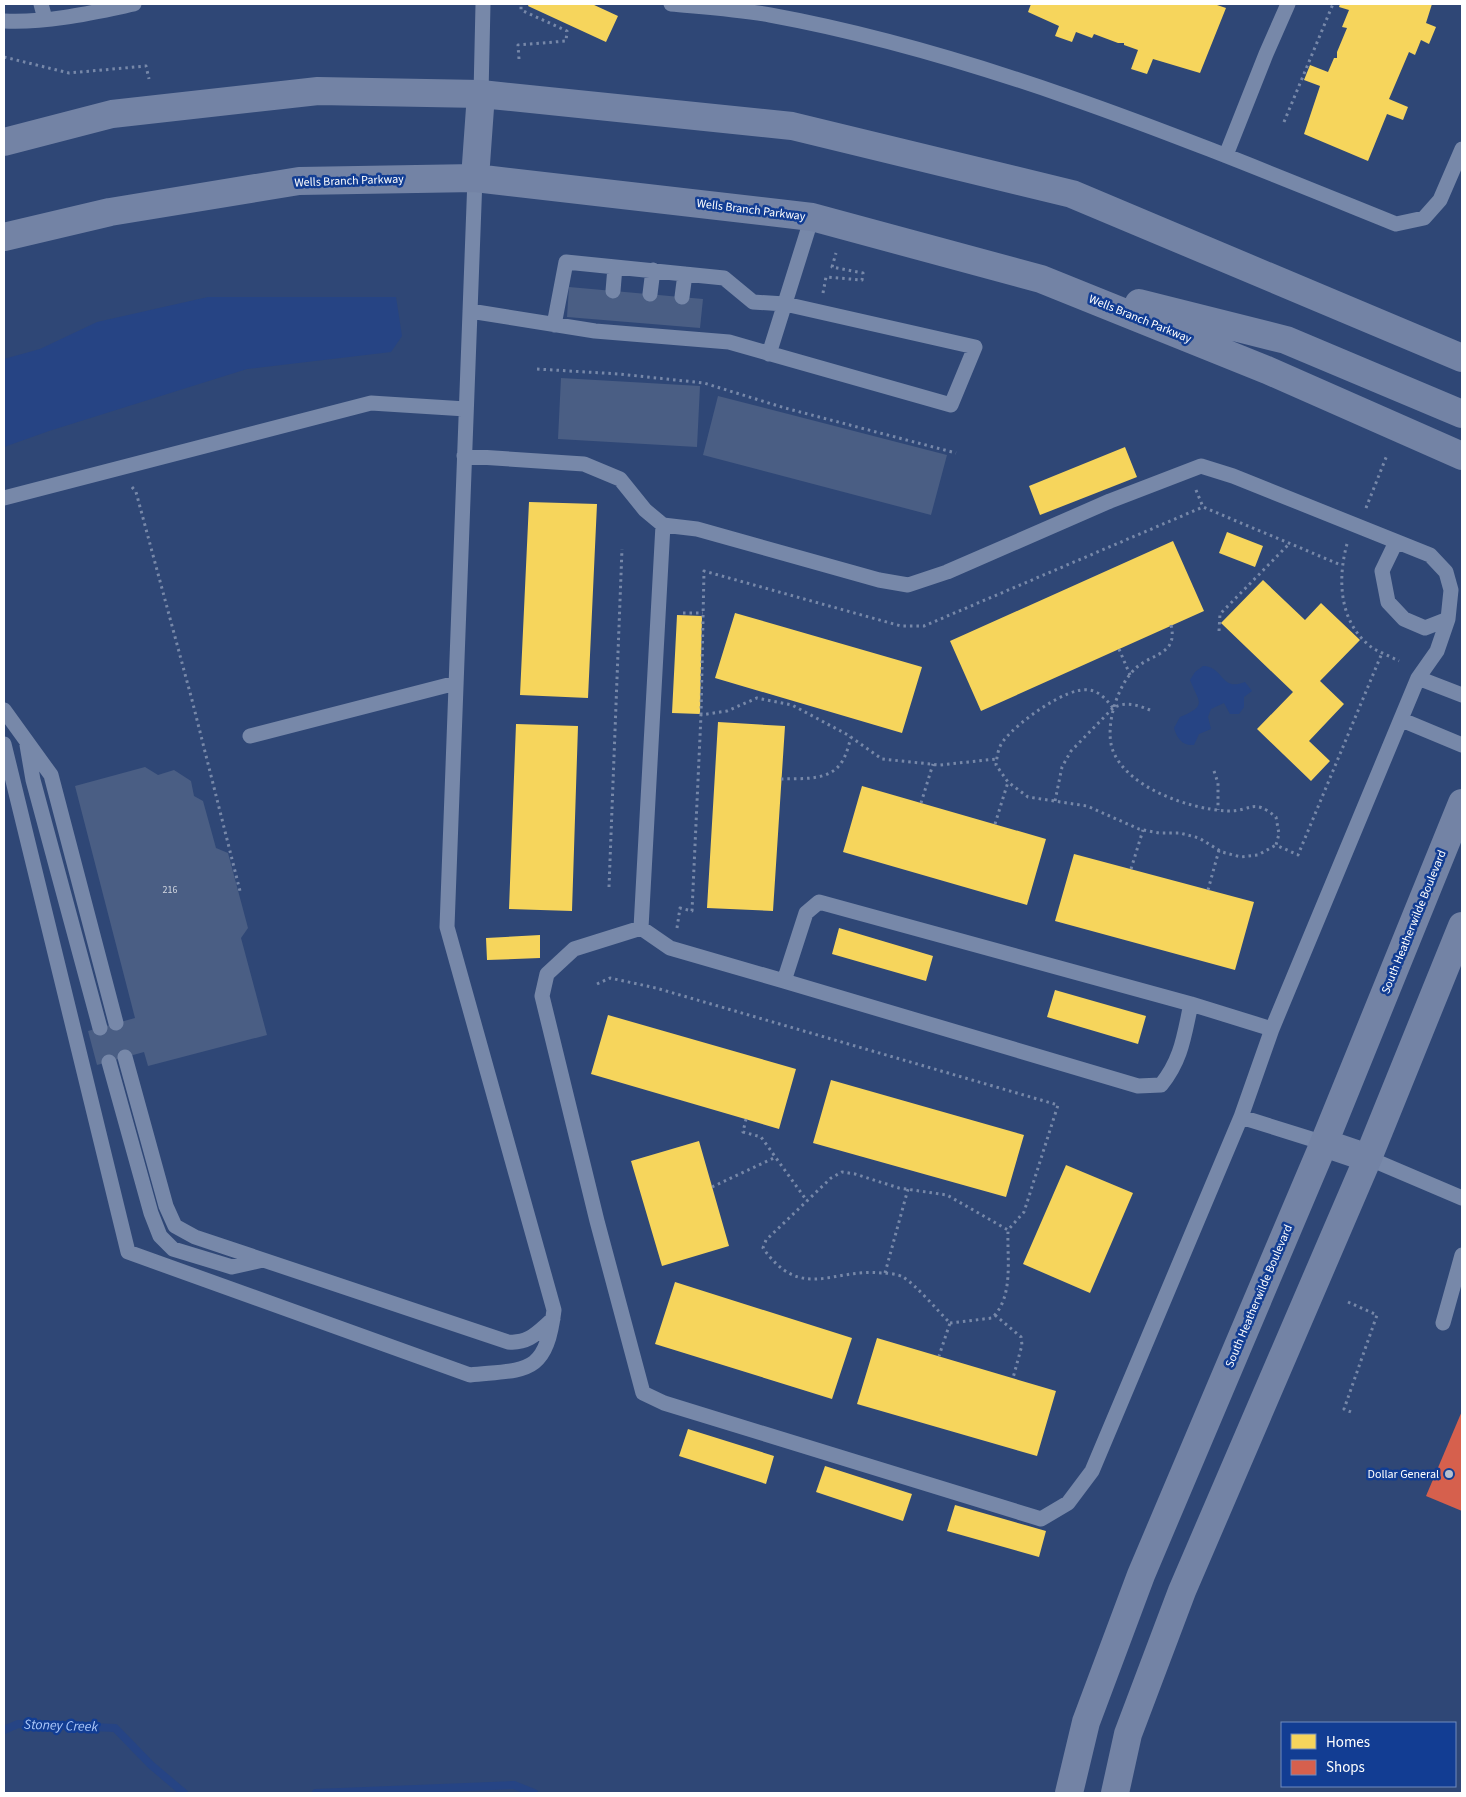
<svg xmlns="http://www.w3.org/2000/svg" width="1466" height="1797" viewBox="0 0 1466 1797" font-family="'Source Sans 3',sans-serif">
	<style>
		.water { fill: #264484 }
		.homes { fill: #f6d55c }
		.shops { fill: #d6604d }
		.lines { fill: none; stroke-linecap: round; stroke-linejoin: round }
		.stream { stroke: #264484; stroke-width: 8 }
		.building { fill: #4a5e84 }
		.path { stroke: #7788a9; stroke-width: 3; stroke-dasharray: 2.5 4; stroke-linecap: butt }
		.service { stroke: #7788a9; stroke-width: 15 }
		.secondary { stroke: #7383a5; stroke-width: 28 }
		.poi-dot { fill: #b6bfcf; stroke: #123d93; stroke-width: 2 }
		.labels { text-anchor: middle; dominant-baseline: central; stroke-width: 5; stroke-linejoin: round; paint-order: stroke }
		.number-label { font-size: 10px; fill: #d2d7e0 }
		.street-label { font-size: 12px; fill: #fff; stroke: #123d93 }
		.poi-label { font-size: 12px; fill: #fff; stroke: #123d93; text-anchor: end }
		.water-label { font-size: 14px; font-style: italic; fill: #abc7f9; stroke: #123d93 }
	</style>
	<rect width="100%" height="100%" fill="#2f4776"/>
	<path class="water" d="M208 297H396L402 336 391 352 247 369 49 431 4 447V359L40 349 97 322Z
		M1203 666C1225 667 1220 692 1245 682L1252 691 1244 697V707L1239 714H1230L1224 703 1211 709 1208 717 1211 729 1199 734 1194 745C1182 746 1177 738 1174 728L1180 717C1208 705 1199 703 1190 680L1195 672Z"/>
	<path class="homes" d="M529 4H592L618 16 606 42 528 6Z
		M1031 4H1214L1226 8 1200 73 1153 59 1147 74 1131 69 1138 50 1124 45V43H1118L1094 34 1092 38 1076 32 1072 42 1055 36 1059 26 1028 12Z
		M1340 4H1432L1426 23 1436 27 1429 44 1421 40 1415 55 1409 52 1389 99 1408 107 1403 120 1387 114 1368 161 1304 134 1320 86 1304 80 1310 65 1328 72 1334 58H1337V52L1347 28 1342 27 1349 10 1339 7Z
		M1125 447 1137 477 1040 515 1029 486Z
		M529 502 597 504 588 698 520 695Z
		M1227 532 1263 546 1255 567 1219 553Z
		M1173 541 1204 611 981 711 950 641Z
		M1263 580 1305 620 1321 603 1360 640 1320 681 1344 704 1309 741 1330 761 1311 781 1257 729 1293 692 1221 623Z
		M735 613 922 667 902 733 715 678Z
		M677 615 702 616 700 714 672 713Z
		M718 722 785 726 773 911 707 908Z
		M516 724 578 726 572 911 509 909Z
		M862 786 1046 839 1027 905 843 852Z
		M1074 854 1254 902 1235 970 1055 921Z
		M839 928 933 956 926 981 832 954Z
		M540 935V958L487 960 486 938Z
		M1055 990 1146 1016 1138 1044 1047 1017Z
		M608 1015 796 1069 779 1129 591 1074Z
		M831 1080 1024 1135 1006 1197 813 1143Z
		M699 1141 729 1246 662 1266 631 1161Z
		M1066 1165 1133 1193 1090 1293 1023 1264Z
		M675 1282 852 1338 832 1399 655 1344Z
		M877 1338 1056 1391 1037 1456 857 1404Z
		M688 1429 774 1456 766 1484 679 1456Z
		M825 1466 912 1494 903 1521 816 1492Z
		M955 1505 1046 1531 1039 1557 947 1531Z"/>
	<path class="shops" d="M1462 1411V1511L1426 1496Z"/>
	<g class="lines">
		<path class="stream" d="M4 1730 18 1724 115 1728 151 1765 184 1793
			M316 1793 514 1785 534 1793"/>
	</g>
	<path class="building" d="M569 287 703 299 700 328 567 317Z
		M561 378 700 386 697 447 558 439Z
		M718 396 947 455 931 515 703 455Z
		M145 767 158 775 174 770 191 781 194 796 203 801 216 848 228 853 248 928 241 938 267 1035 148 1066 144 1052 97 1065 88 1031 135 1018 75 786Z"/>
	<g class="lines">
		<path class="path" d="M4 57 69 73 146 66 149 79
			M519 59 518 45 566 41 567 31 521 10V4
			M1284 122 1333 4
			M823 293 826 277 862 280 863 273 832 267 836 253
			M537 369 619 374 704 383 785 408 956 453
			M132 487 136 492 192 700 240 891
			M1196 490 1203 507
			M1366 508 1387 455
			M1347 544C1337 580 1339 625 1374 649 1382 653 1391 657 1399 661
			M683 613H703
			M1171 625C1178 654 1154 653 1137 667 1118 683 1105 724 1112 748 1125 788 1190 809 1227 811 1251 812 1252 797 1276 817L1279 834 1276 845 1298 855 1382 653
			M1219 631 1220 614 1290 543
			M1119 649 1130 675
			M1150 710C1138 705 1125 701 1113 708 1107 700 1099 691 1089 690 1067 686 1017 723 1004 740 998 747 997 757 996 765L1008 782 1028 797 1087 806 1139 829 1159 833H1180L1199 838 1222 852 1241 857 1258 855 1276 845
			M701 715 704 571 901 626H924L1203 507 1341 565
			M1214 771 1218 783V810
			M781 779C803 778 831 782 843 760 847 753 849 744 851 737
			M1055 801 1062 767 1071 751 1113 708
			M921 803 933 764
			M995 824 1008 782
			M1131 869 1143 830
			M609 887 622 549
			M1208 890 1219 850
			M677 928 680 908 692 911 701 715 727 711 757 698 792 705 848 735 882 759 940 765 996 759
			M597 984 610 978 656 988 1058 1105 1024 1212 1008 1230 947 1195 899 1188 855 1174 842 1172 831 1178 766 1240 763 1248C801 1302 832 1268 881 1273 887 1273 898 1274 903 1277 916 1285 938 1311 950 1323L939 1356
			M746 1119 743 1132 761 1137 807 1201
			M712 1187 776 1157
			M885 1273 908 1189
			M1348 1302 1377 1315 1344 1409 1351 1412
			M995 1315 1021 1337 1022 1345 1013 1378
			M950 1323 992 1318C1014 1297 1007 1259 1008 1231"/>
		<path class="service" d="M41 4 45 19
			M671 4C704 7 737 9 770 15 984 54 1195 143 1396 224L1424 218 1440 200 1462 149
			M4 21C48 23 91 13 134 4
			M481 94 483 4
			M1226 155 1266 54 1288 4
			M613 291 615 267
			M650 294 653 270
			M682 297 685 274
			M470 311 595 331 729 342 951 405 975 347 785 304 753 302 724 278 566 262 554 325
			M769 354 812 217
			M464 456 584 464 620 479 645 510 663 525 641 928 574 949 547 974 542 996 597 1221 643 1393 664 1403 1041 1519 1068 1503 1092 1471 1241 1117 1272 1029 1418 678 1437 651 1448 619 1451 590 1446 572 1430 555 1233 476 1201 466 1110 501 947 572 908 585 879 580 697 529 663 525
			M4 498 371 403 466 409
			M1396 542 1382 571 1388 602 1404 619 1425 628 1448 619
			M1418 678 1462 695
			M4 710 51 775 116 1023
			M1402 720 1462 745
			M250 736 456 683
			M4 744 128 1252 470 1375C526 1369 546 1376 554 1310L447 927 475 178
			M27 745 33 780 100 1028
			M641 928 670 948 784 981 806 913 819 902 1191 1004 1272 1029
			M784 981 1138 1086 1161 1085C1182 1059 1184 1035 1191 1004
			M125 1057 166 1206 175 1226 195 1237 508 1342C529 1344 538 1332 553 1319
			M109 1062 151 1213 160 1236 173 1249 232 1267 263 1260
			M1241 1117 1324 1143
			M1368 1158 1462 1198
			M1443 1323 1462 1255"/>
		<path class="secondary" d="M4 142 112 114 318 91 481 94 792 126 1072 194 1462 358
			M475 178 481 94
			M4 237 110 212 299 181 475 178 812 217 1041 279 1267 370 1462 456
			M1139 303 1286 340 1462 414
			M1324 1143 1368 1158
			M1069 1793 1086 1722 1141 1575 1324 1143 1462 803
			M1115 1793 1128 1734 1182 1591 1368 1158 1462 926"/>
	</g>
	<circle class="poi-dot" cx="1449" cy="1474" r="5"/>
	<g class="labels">
		<g class="number-label">
			<text x="170" y="890">216</text>
		</g>
		<g class="street-label">
			<text transform="translate(349 181) rotate(-2)">Wells Branch Parkway</text>
			<text transform="translate(751 210) rotate(7)">Wells Branch Parkway</text>
			<text transform="translate(1140 319) rotate(22)">Wells Branch Parkway</text>
			<text transform="translate(1414 922) rotate(-68)">South Heatherwilde Boulevard</text>
			<text transform="translate(1259 1296) rotate(-67)">South Heatherwilde Boulevard</text>
		</g>
		<g class="poi-label">
			<text x="1439" y="1474">Dollar General</text>
		</g>
		<g class="water-label">
			<text transform="translate(61 1726) rotate(2)">Stoney Creek</text>
		</g>
	</g>
	<rect width="1466" height="1797" fill="none" stroke="#ffffff" stroke-width="10"/>
	<rect x="1281" y="1722" width="175" height="65" fill="#123d93" stroke="#718bbe"/>
	<rect x="1291" y="1734" width="25" height="15" fill="#f6d55c" stroke="#718bbe"/>
	<text x="1326" y="1747" font-size="15" fill="#ffffff">Homes</text>
	<rect x="1291" y="1760" width="25" height="15" fill="#d6604d" stroke="#718bbe"/>
	<text x="1326" y="1772" font-size="15" fill="#ffffff">Shops</text>
</svg>
